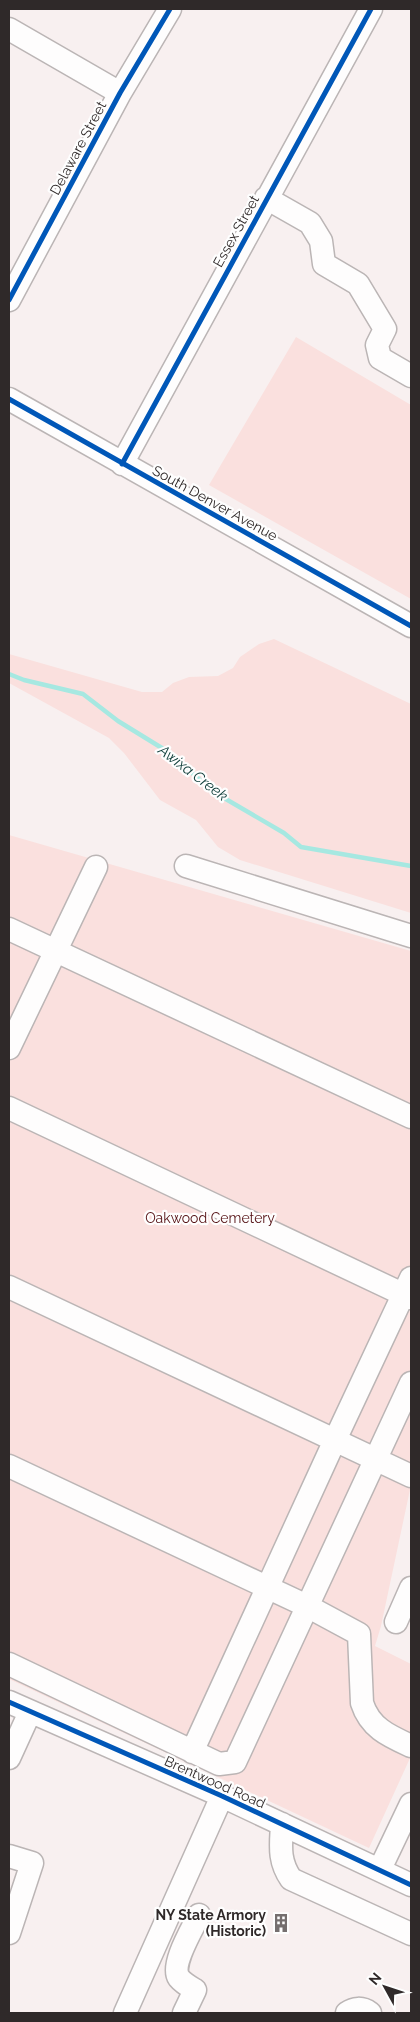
<svg xmlns="http://www.w3.org/2000/svg" width="420" height="2022" viewBox="0 0 420 2022" font-family="Raleway,sans-serif">
	<style>
		.green { fill: #fae0de }
		.lines { fill: none; stroke-linecap: round; stroke-linejoin: round }
		.stream { stroke: #a6e8e1; stroke-width: 4.5 }
		.minor-casing { stroke: #bbb5b5; stroke-width: 25 }
		.minor { stroke: #fefdfd; stroke-width: 22 }
		.cycleway-casing { stroke: #fefefe; stroke-width: 8 }
		.cycleway { stroke: #0057b8; stroke-width: 5 }
		.labels { text-anchor: middle; dominant-baseline: central; stroke-width: 4.5; stroke-linejoin: round; paint-order: stroke }
		.street-label { font-size: 14px; fill: #2f2929; stroke: #fefefe }
		.park-label { font-size: 14px; fill: #530f12; stroke: #fefefe }
		.poi-label { font-size: 14px; font-weight: bold; fill: #2f2929; stroke: #fefefe; text-anchor: end }
		.water-label { font-size: 15px; font-style: italic; fill: #0f3d39; stroke: #fefefe }
	</style>
	<rect width="100%" height="100%" fill="#f8f0f0"/>
	<path class="green" d="M296 337 411 405V599L209 485Z
		M274 639 411 704V913L240 860 218 847 196 820 160 800 124 753 109 738 9 683V654L142 692H162L173 683 189 677 218 676 233 668 240 657 259 644Z
		M9 835 411 951V1485L381 1626 375 1646 411 1664V1756L369 1848 9 1679Z"/>
	<g class="lines">
		<path class="stream" d="M9 674 24 680 83 694 118 721 170 753 212 791 284 833 301 847 411 866"/>
		<g class="minor-casing">
			<path id="minor" d="M9 29 120 93
				M266 198 310 223 321 241 324 264 358 284 385 329 377 345 380 358 411 376
				M9 300 120 93 170 9
				M9 399 411 626
				M122 464 371 9
				M186 866 411 936
				M9 929 411 1117
				M9 1048 96 867
				M9 1108 411 1298
				M9 1287 411 1476
				M9 1466 307 1606 359 1634 362 1703C370 1728 389 1736 411 1746
				M396 1622 411 1588
				M9 1664 219 1764 235 1762 411 1383
				M9 1702 222 1796 411 1885
				M192 1752 335 1440 411 1278
				M9 1758 30 1712
				M282 1824C281 1845 278 1860 291 1879L411 1934
				M9 1856 32 1863 9 1933
				M380 1869 411 1804
				M125 2013 222 1796
				M184 2013 195 1990C190 1987 183 1983 179 1978 170 1965 193 1928 199 1915
				M347 2013C354 2008 362 2007 370 2013"/>
		</g>
		<use href="#minor" class="minor"/>
		<g class="cycleway-casing">
			<path id="cycleway" d="M9 300 120 93 170 9
				M9 399 411 626
				M122 464 371 9
				M9 1702 222 1796 411 1885"/>
		</g>
		<use href="#cycleway" class="cycleway"/>
	</g>
	<defs>
		<g id="building-bare" transform="scale(1.5)"><path d="M-4-6H4V6H1V3H-1V6H-4ZM-2.5-4.3h1.7v1.8h-1.7ZM.8-4.3h1.7v1.8H.8ZM-2.5-1h1.7V.8h-1.7ZM.8-1h1.7V.8H.8Z" fill="#756f6f" stroke="#fefefe" stroke-width="2.5" paint-order="stroke"/></g>
	</defs>
	<g fill-rule="evenodd">
		<use href="#building-bare" x="281" y="1923"/>
	</g>
	<g class="labels">
		<g class="street-label">
			<text transform="translate(78 148) rotate(-62)">Delaware Street</text>
			<text transform="translate(236 231) rotate(-61)">Essex Street</text>
			<text transform="translate(215 503) rotate(29)">South Denver Avenue</text>
			<text transform="translate(215 1782) rotate(24)">Brentwood Road</text>
		</g>
		<g class="park-label">
			<text x="210" y="1218">Oakwood Cemetery</text>
		</g>
		<g class="poi-label">
			<text x="266" y="1915">NY State Armory<tspan x="266" dy="16">(Historic)</tspan></text>
		</g>
		<g class="water-label">
			<text transform="translate(193 773) rotate(37)">Awixa Creek</text>
		</g>
	</g>
	<rect width="420" height="2022" fill="none" stroke="#2f2929" stroke-width="20"/>
	<g transform="translate(385 1987) rotate(310)" stroke="#fefefe" stroke-width="4" paint-order="stroke">
	<path d="M0-4L9 19L0 12L-9 19Z" fill="#2f2929"/>
	<text y="-8" font-size="14" font-weight="bold" text-anchor="middle" fill="#2f2929">N</text>
	</g>
</svg>
